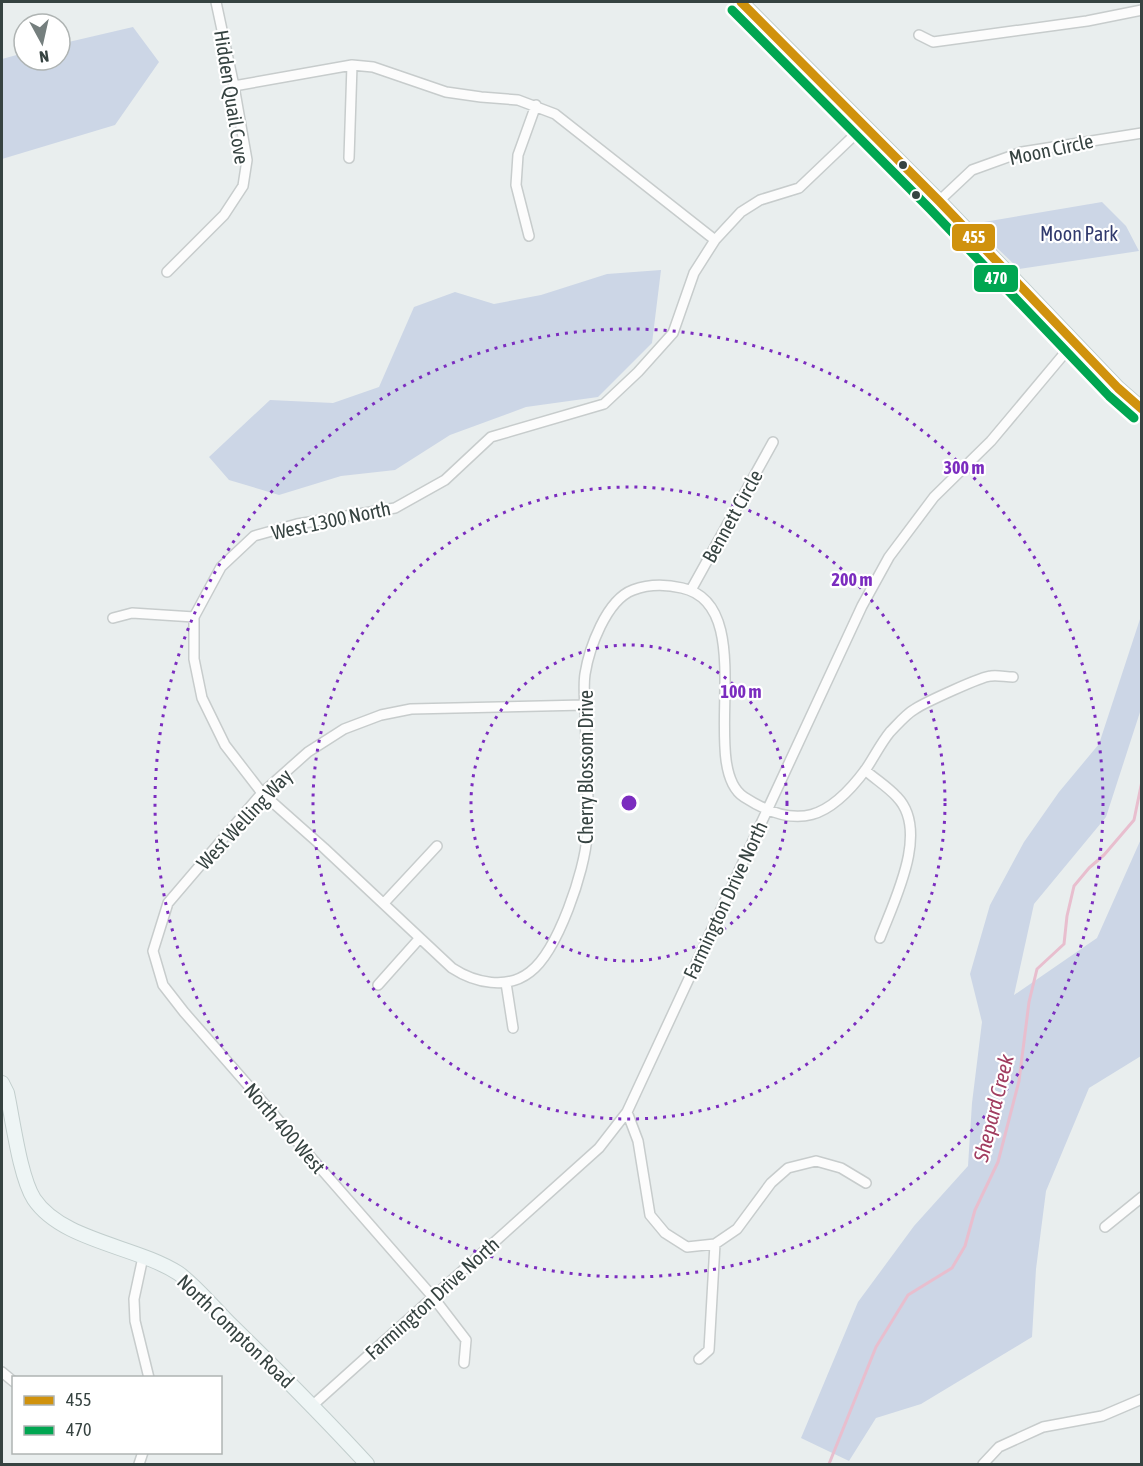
<svg xmlns="http://www.w3.org/2000/svg" width="1143" height="1466" viewBox="0 0 1143 1466" font-family="'Asap Condensed',sans-serif">
	<style>
		.green { fill: #ccd6e6 }
		.lines { fill: none; stroke-linecap: round; stroke-linejoin: round }
		.stream { stroke: #e8bece; stroke-width: 3 }
		.street-casing { stroke: #c7cccc; stroke-width: 12 }
		.secondary-casing { stroke: #c2cecd; stroke-width: 16 }
		.street { stroke: #fcfcfc; stroke-width: 9 }
		.secondary { stroke: #eef5f5; stroke-width: 14 }
		.bus-1-casing { stroke: #fff; stroke-width: 14 }
		.bus-2-casing { stroke: #fff; stroke-width: 14 }
		.bus-1 { stroke: #d0920d; stroke-width: 9 }
		.bus-2 { stroke: #00a651; stroke-width: 9 }
		.ring { fill: none; stroke: #7b2cbf; stroke-width: 3; stroke-dasharray: 3 6 }
		.bus-dot { fill: #364341; stroke: #fff; stroke-width: 2 }
		.labels { text-anchor: middle; dominant-baseline: central; stroke-width: 4.5; stroke-linejoin: round; paint-order: stroke }
		.street-label { font-size: 20px; fill: #364341; stroke: #fff }
		.park-label { font-size: 20px; fill: #313a6d; stroke: #fff }
		.water-label { font-size: 21px; font-style: italic; fill: #a13d60; stroke: #fff }
		.centre { fill: #7b2cbf; stroke: #fff; stroke-width: 3 }
		.ring-label { font-size: 18px; text-anchor: middle; font-weight: bold; fill: #7b2cbf; stroke: #fff; stroke-width: 4.5; stroke-linejoin: round; paint-order: stroke }
		.line-badge { stroke: #fff; stroke-width: 2 }
		.badge-label { font-size: 16px; text-anchor: middle; font-weight: bold; fill: #fff }
	</style>
	<rect width="100%" height="100%" fill="#e9eeee"/>
	<path class="green" d="M133 27 159 62 115 125 2 159V59L24 53V60H60V44Z
		M1102 202 1126 226 1139 251 1019 269 972 224Z
		M661 270 652 343 598 397 526 407 450 435 395 470 341 476 279 495 229 480 209 457 270 400 333 403 379 387 414 307 455 292 494 304 541 295 607 274Z
		M1141 616V709L1106 817 1034 904 1014 995 1097 938 1141 839V1056L1089 1088 1046 1191 1036 1269 1032 1337 921 1404 876 1418 849 1461 801 1438 858 1302 914 1226 968 1166 972 1103 982 1022 970 974 990 905 1024 842 1059 792 1099 744Z"/>
	<g class="lines">
		<path class="stream" d="M829 1464 876 1347 908 1295 952 1268 965 1246 975 1210 998 1162 1019 1081 1029 1002 1037 969 1064 944 1067 916 1074 886 1089 868 1104 855 1134 820 1142 781"/>
		<g class="street-casing">
			<path id="street" d="M919 35 933 42 1087 21 1142 10
				M234 86 352 65 373 67 446 92 481 97 518 100 555 114 715 240
				M864 126 799 188 760 200 741 212 715 240 694 273 673 333 638 372 604 404 491 437 445 480 395 508 297 524 254 536 221 567 194 617V659L202 698 225 745 262 793 324 848 452 968C475 983 507 990 530 972 558 951 585 870 587 836 590 795 586 754 585 713 585 701 583 687 585 674 589 649 606 600 633 590 649 584 665 584 682 588 762 605 696 766 744 797 798 832 830 818 866 769 874 757 881 743 890 732 897 725 906 714 915 709 924 703 982 676 991 676 998 675 1006 677 1013 677
				M349 158 352 65
				M939 201 972 170 1022 152 1142 133
				M529 236 516 185 518 155 536 105
				M167 272 224 215 243 186 247 160 234 86 216 2
				M691 590 773 442
				M113 618 132 613 194 617
				M865 770C875 779 888 787 897 797 930 831 894 901 880 938
				M384 903 437 846
				M506 983 513 1028
				M378 985 419 939
				M627 1112 638 1141 650 1215 665 1233 687 1247 715 1244 737 1229 771 1183 788 1168 816 1161 841 1168 866 1183
				M1105 1227 1142 1197
				M143 1257 134 1299 135 1321 149 1378
				M699 1359 709 1350 715 1244
				M464 1363 466 1340 433 1297 184 1012 163 985 153 951 168 903 262 793 308 752 344 729 381 715 411 709 585 705
				M2 1372 14 1382
				M313 1405 599 1148 627 1112 862 606 889 557 934 497 991 441 1074 342
				M139 1464 143 1452
				M983 1464 999 1447 1043 1427 1102 1416 1142 1399"/>
		</g>
		<g class="secondary-casing">
			<path id="secondary" d="M741 2 939 201 1118 388 1142 409
				M2 1083 7 1093C13 1121 20 1177 34 1199 62 1241 136 1246 178 1273 193 1283 216 1310 230 1324 277 1370 323 1416 367 1464"/>
		</g>
		<use href="#street" class="street"/>
		<use href="#secondary" class="secondary"/>
		<g class="bus-1-casing">
			<path id="bus-1" d="M741 2 939 201 1118 388 1142 409"/>
		</g>
		<g class="bus-2-casing">
			<path id="bus-2" d="M732 10 930 209 1109 396 1134 418"/>
		</g>
		<use href="#bus-1" class="bus-1"/>
		<use href="#bus-2" class="bus-2"/>
	</g>
	<g class="ring">
		<circle cx="629" cy="803" r="158"/>
		<circle cx="629" cy="803" r="316"/>
		<circle cx="629" cy="803" r="474"/>
	</g>
	<g class="bus-dot">
		<circle cx="903" cy="165" r="5"/>
		<circle cx="916" cy="195" r="5"/>
	</g>
	<g class="labels">
		<g class="street-label">
			<text transform="translate(232 97) rotate(81)">Hidden Quail Cove</text>
			<text transform="translate(1051 149) rotate(-12)">Moon Circle</text>
			<text transform="translate(732 516) rotate(-61)">Bennett Circle</text>
			<text transform="translate(331 520) rotate(-12)">West 1300 North</text>
			<text transform="translate(585 767) rotate(-90)">Cherry Blossom Drive</text>
			<text transform="translate(244 819) rotate(-47)">West Welling Way</text>
			<text transform="translate(725 900) rotate(-65)">Farmington Drive North</text>
			<text transform="translate(285 1128) rotate(49)">North 400 West</text>
			<text transform="translate(432 1298) rotate(-42)">Farmington Drive North</text>
			<text transform="translate(236 1331) rotate(44)">North Compton Road</text>
		</g>
		<g class="park-label">
			<text x="1079" y="233">Moon Park</text>
		</g>
		<g class="water-label">
			<text transform="translate(993 1108) rotate(-76)">Shepard Creek</text>
		</g>
	</g>
	<circle cx="629" cy="803" r="9" class="centre"/>
	<g class="ring-label">
		<text x="964" y="474">300 m</text>
		<text x="852" y="586">200 m</text>
		<text x="741" y="698">100 m</text>
	</g>
	<g class="line-badge">
		<rect x="951" y="223" width="45" height="29" rx="6" fill="#d0920d"/>
		<rect x="973" y="264" width="46" height="29" rx="6" fill="#00a651"/>
	</g>
	<g class="badge-label">
		<text x="974" y="243">455</text>
		<text x="996" y="284">470</text>
	</g>
	<rect width="1143" height="1466" fill="none" stroke="#364341" stroke-width="6"/>
	<rect x="12" y="1376" width="210" height="78" fill="#ffffff" stroke="#afb4b3" stroke-width="1.5"/>
	<rect x="24" y="1396" width="30" height="9" fill="#d0920d" stroke="#afb4b3" stroke-width="1.5"/>
	<text x="66" y="1406" font-size="18" fill="#364341">455</text>
	<rect x="24" y="1426" width="30" height="9" fill="#00a651" stroke="#afb4b3" stroke-width="1.5"/>
	<text x="66" y="1436" font-size="18" fill="#364341">470</text>
	<g transform="translate(42 42) rotate(172)"><circle r="28" fill="#ffffff" stroke="#afb4b3" stroke-width="1.5"/>
	<path d="M0-4.5L10 22L0 15L-10 22Z" fill="#757f7e"/>
	<text y="-9" font-size="16" font-weight="bold" text-anchor="middle" fill="#364341">N</text>
	</g>
</svg>
